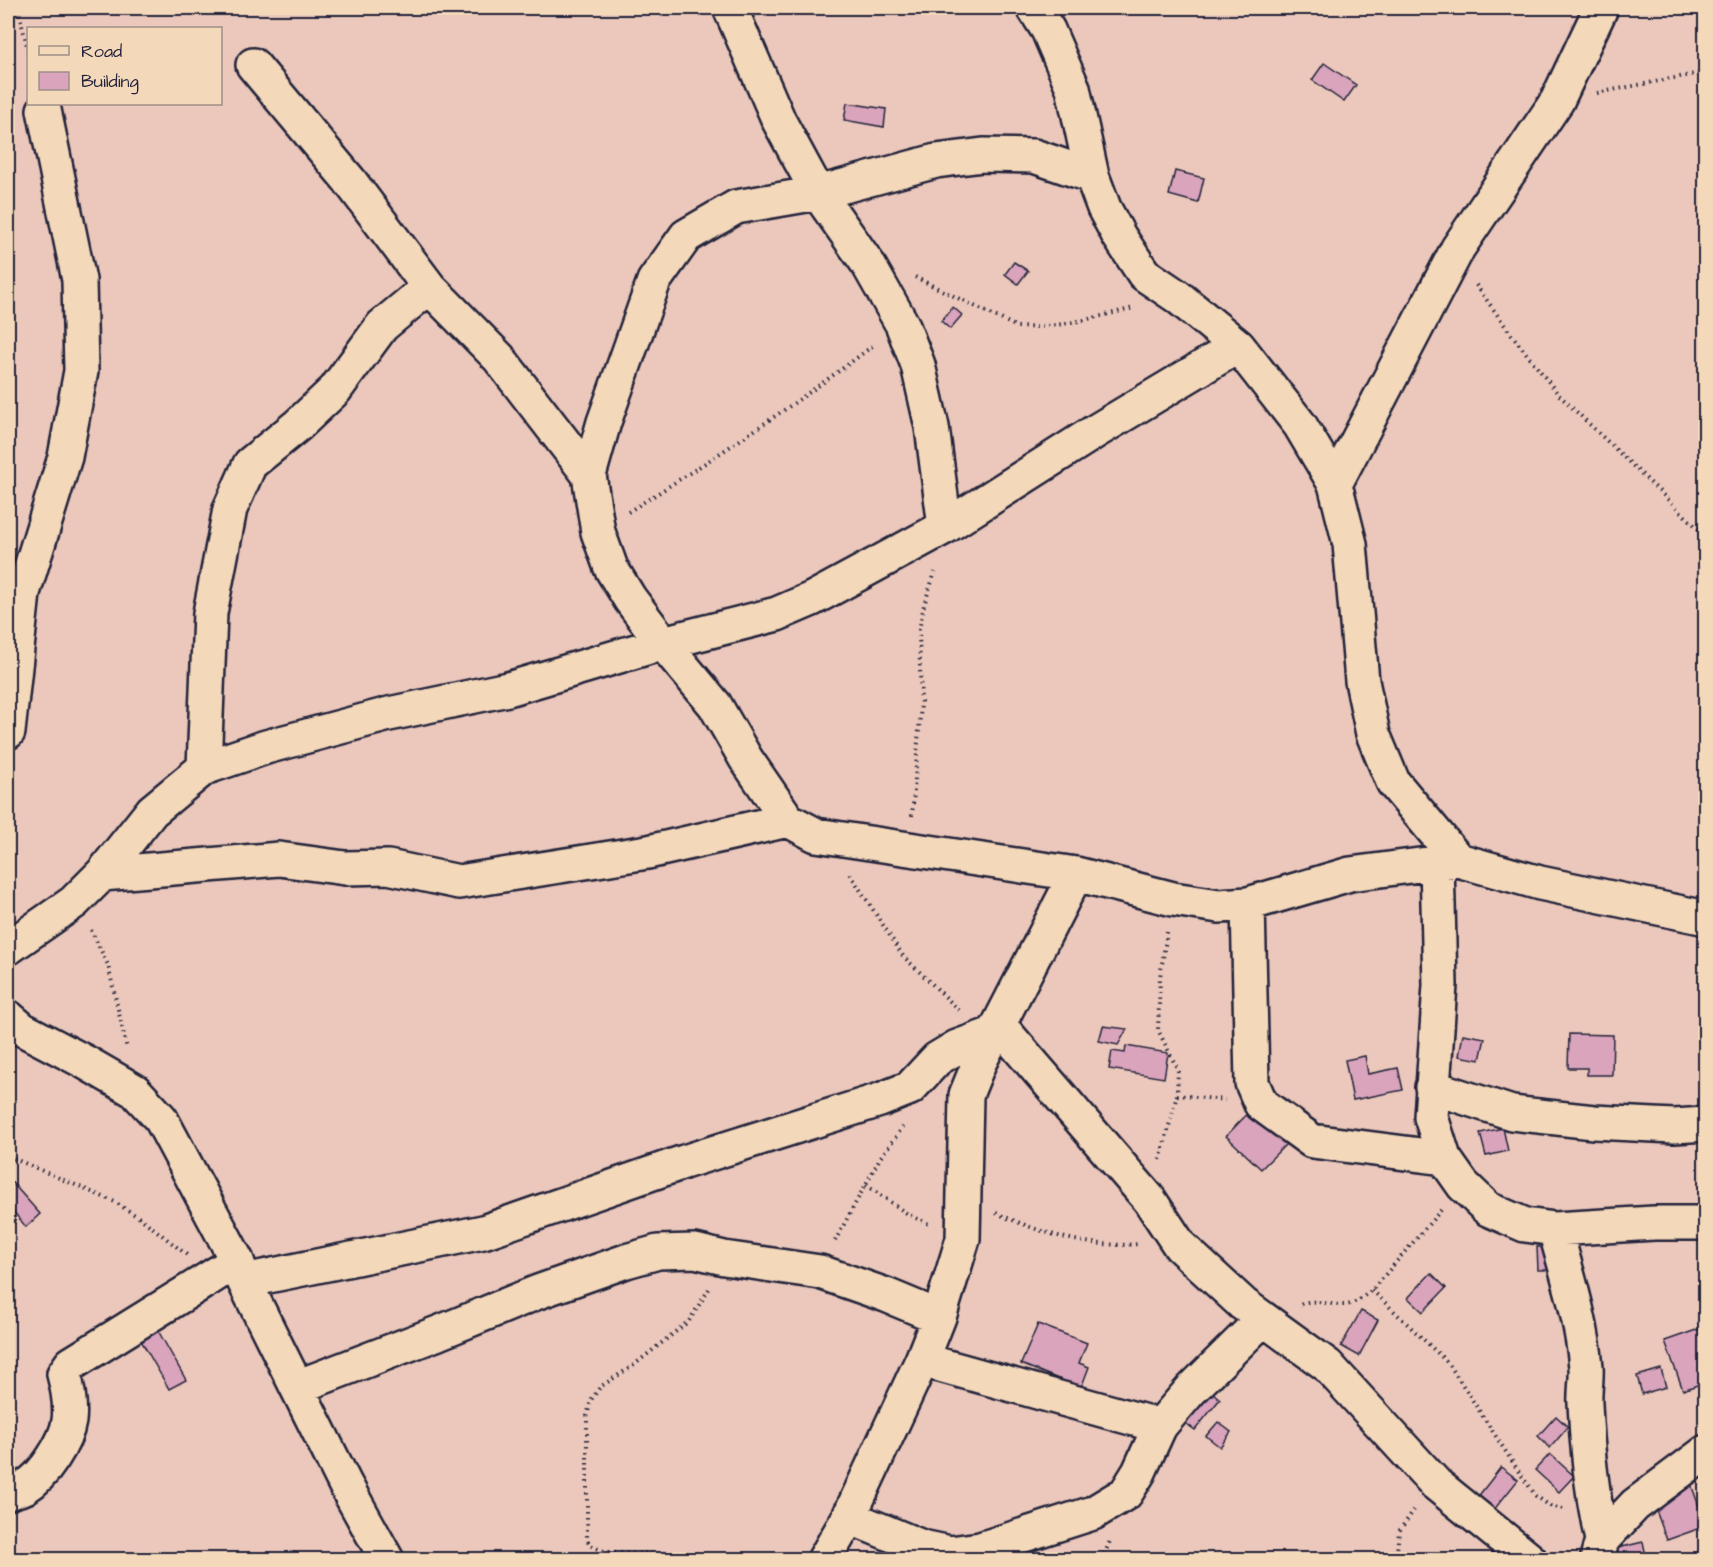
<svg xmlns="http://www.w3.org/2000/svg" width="1713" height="1567" viewBox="0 0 1713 1567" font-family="'Architects Daughter',sans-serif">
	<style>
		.building { fill: #d9a4bc; stroke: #22223b; stroke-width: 1.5 }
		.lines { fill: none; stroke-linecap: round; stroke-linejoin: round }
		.minor-casing { stroke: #22223b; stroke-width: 38 }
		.path { stroke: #22223b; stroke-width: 4; stroke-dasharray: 1.5 4.5; stroke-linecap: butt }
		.minor { stroke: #f3d8ba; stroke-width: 33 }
	</style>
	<rect width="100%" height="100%" fill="#ebc8bb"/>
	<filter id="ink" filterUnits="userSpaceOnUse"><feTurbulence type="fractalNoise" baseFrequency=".0167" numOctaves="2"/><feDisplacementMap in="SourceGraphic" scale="12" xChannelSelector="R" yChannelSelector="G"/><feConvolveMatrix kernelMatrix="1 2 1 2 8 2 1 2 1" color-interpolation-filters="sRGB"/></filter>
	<g filter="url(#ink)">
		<path class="building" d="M1324 63 1356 85 1344 102 1312 80Z
			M847 103 886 109 884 127 844 120Z
			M1175 171 1204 178 1198 203 1169 195Z
			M1014 262 1028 271 1018 284 1005 274Z
			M953 307 962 315 950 329 941 321Z
			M1103 1026 1127 1029 1118 1045 1099 1041Z
			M1463 1034 1485 1038 1480 1060 1459 1056Z
			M1569 1034 1613 1035 1612 1075H1587V1068H1568Z
			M1126 1046 1168 1053 1164 1078 1109 1069 1112 1051 1125 1053Z
			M1365 1056 1368 1074 1398 1068 1403 1090 1353 1100 1345 1060Z
			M1255 1106 1290 1140 1261 1169 1226 1136Z
			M1503 1128 1508 1151 1486 1156 1480 1133Z
			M8 1178 40 1214 26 1227 8 1205Z
			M1537 1247H1551V1270H1538Z
			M1431 1273 1446 1288 1423 1312 1408 1298Z
			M1361 1311 1378 1320 1359 1356 1341 1346Z
			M1038 1324 1087 1343 1079 1363 1089 1367 1081 1388 1021 1364Z
			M156 1327 186 1380 169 1389 139 1337Z
			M1699 1329 1706 1347V1382L1683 1390 1665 1341Z
			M1661 1369 1666 1387 1642 1394 1637 1376Z
			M1206 1387 1220 1399 1195 1430 1180 1419Z
			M1556 1416 1568 1427 1550 1448 1538 1436Z
			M1218 1422 1231 1432 1220 1447 1206 1436Z
			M1550 1454 1574 1476 1559 1492 1535 1470Z
			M1501 1467 1518 1480 1493 1511 1477 1498Z
			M1691 1484 1706 1526 1667 1540 1652 1500Z
			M1643 1542 1647 1560H1607L1605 1551Z"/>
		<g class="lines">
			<g class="minor-casing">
				<path id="minor" d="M730 8 779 121 818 193 868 264 902 324 918 365 932 427 945 527
					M1034 8 1048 30 1073 88 1092 176 1104 208 1119 236 1144 274 1178 297 1238 346 1300 425 1335 484 1350 544 1362 681 1373 734 1393 782 1458 860
					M253 65 349 180 429 287 499 358 589 475
					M1092 176 1034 156 983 155 936 161 818 193 736 207 686 236 654 281 604 422 589 475 598 532 611 568 630 599 663 643 715 705 746 759 788 820 816 835 1076 874 1173 899 1219 906 1248 904 1350 874 1458 860 1540 883 1706 918
					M1335 484 1458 248 1557 101 1601 8
					M8 732 23 593 65 457 81 371 79 280 44 110
					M204 768 210 613 230 509 250 464 298 425 335 390 382 326 429 287
					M1437 862 1440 985 1431 1117 1444 1158 1463 1185 1488 1209 1525 1225 1555 1229 1654 1223H1706
					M102 874 279 859 345 868 388 867 459 882 648 852 788 820
					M1248 904 1252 1083 1261 1104 1312 1141 1444 1158
					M8 948 74 902 102 874 152 811 204 768 266 747 389 714 508 689 663 643 777 614 812 599 945 527 1096 431 1238 346
					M8 1017 22 1029 85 1062 135 1091 161 1119 237 1261 244 1281 345 1484 387 1560
					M999 1025 1149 1199 1180 1246 1243 1304 1327 1365 1436 1484 1530 1560
					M1432 1087 1512 1113 1594 1122 1674 1126 1706 1124
					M1555 1229C1567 1274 1582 1320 1586 1367 1587 1379 1584 1392 1585 1404 1587 1449 1592 1495 1602 1540
					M244 1281 483 1232 684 1162 880 1100 910 1088 937 1059 957 1047 995 1033
					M922 1360 1160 1426
					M297 1387 438 1333 538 1292 626 1261 658 1252 695 1251 724 1258 820 1272 886 1295 939 1317
					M8 1493C13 1491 20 1489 25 1487 44 1476 66 1442 69 1421 71 1405 68 1389 64 1374L71 1364 237 1261
					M849 1517 922 1547 950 1553 980 1549 1093 1513 1126 1493 1139 1472 1160 1426 1190 1391 1263 1319
					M1598 1555 1602 1540 1635 1505 1706 1452
					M824 1560 849 1517 922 1360 939 1317 963 1239 966 1095 979 1063 1076 874"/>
			</g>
			<path class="path" d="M18 8 28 50
				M1597 93 1706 72
				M8 143 16 135
				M915 277 1017 327C1056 329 1096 317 1134 308
				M1476 285 1511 334 1559 395 1706 536
				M628 512C713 459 795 405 875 344
				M912 816 921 704 919 630 924 605 935 572
				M850 874 903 956 959 1010
				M91 930 108 965 127 1049
				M1177 1095 1225 1100
				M8 1156 115 1202 143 1220 187 1255
				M1160 1160 1177 1095 1178 1070 1158 1030 1160 977 1167 932
				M866 1185 909 1215 929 1224
				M996 1213C1045 1234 1085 1248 1139 1244
				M835 1241 880 1158 903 1127
				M709 1289 689 1321 634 1365 600 1387 591 1400 587 1416V1539C598 1567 689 1543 712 1560
				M1372 1290 1449 1364 1519 1472 1536 1496 1550 1506 1563 1509
				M1301 1304C1316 1298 1330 1306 1346 1305 1355 1304 1364 1296 1372 1290L1441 1210
				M1102 1560 1110 1541
				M1396 1560 1399 1531 1414 1510"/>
			<use href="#minor" class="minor"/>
		</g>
	</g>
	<rect width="1713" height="1567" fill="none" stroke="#f3d8ba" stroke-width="30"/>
	<rect x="15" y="15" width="1683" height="1537" fill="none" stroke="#22223b" stroke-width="2" filter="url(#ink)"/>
	<rect x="27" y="27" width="195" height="78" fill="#f3d8ba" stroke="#9f8f87" stroke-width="1.5"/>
	<rect x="39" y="46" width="30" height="9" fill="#f3d8ba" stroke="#9f8f87" stroke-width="1.5"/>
	<text x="81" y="57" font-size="18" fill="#22223b">Road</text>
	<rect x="39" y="72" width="30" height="18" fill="#d9a4bc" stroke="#9f8f87" stroke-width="1.5"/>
	<text x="81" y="87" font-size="18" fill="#22223b">Building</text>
</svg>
